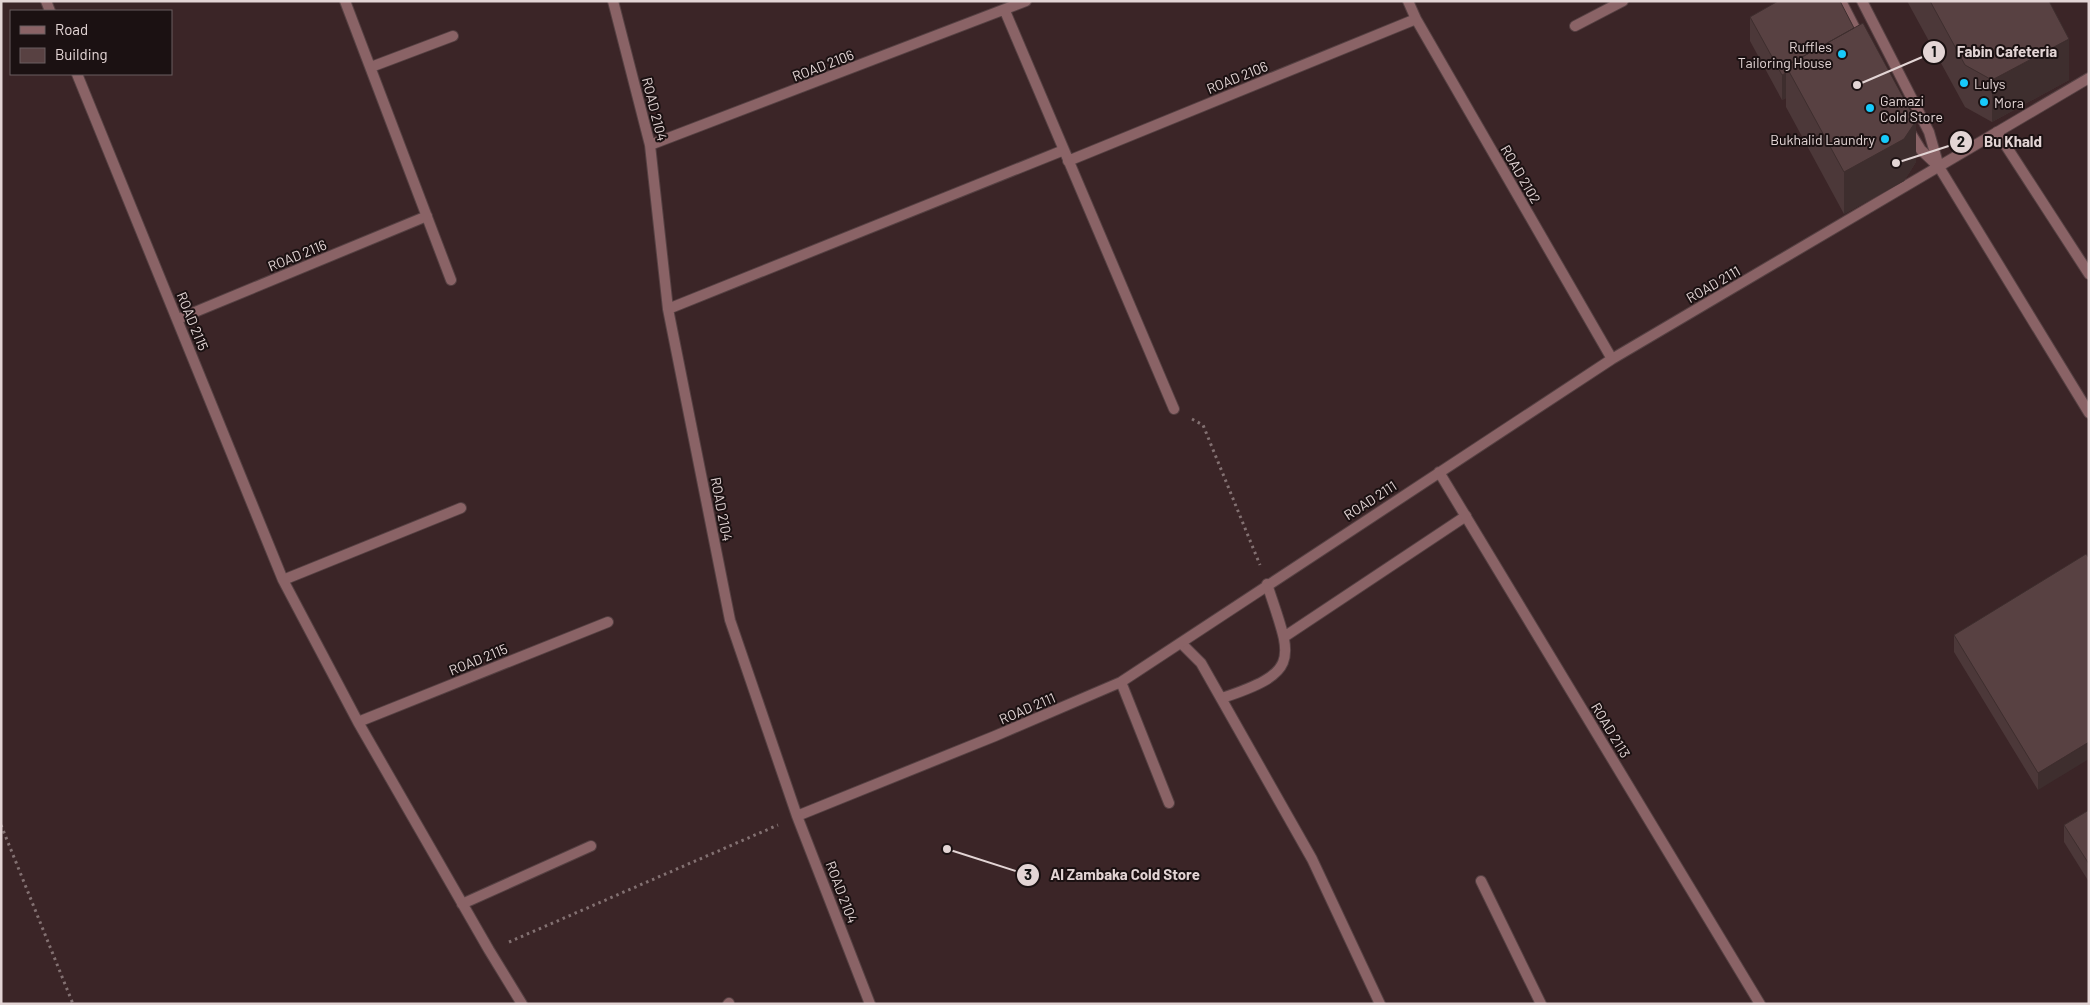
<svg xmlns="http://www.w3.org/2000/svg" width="2090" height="1005" viewBox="0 0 2090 1005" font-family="Barlow,sans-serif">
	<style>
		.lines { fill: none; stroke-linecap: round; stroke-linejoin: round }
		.lane-casing { stroke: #564143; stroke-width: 12 }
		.street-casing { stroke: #564143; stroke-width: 12 }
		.path { stroke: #837172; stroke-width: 3; stroke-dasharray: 2.5 4; stroke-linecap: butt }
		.lane { stroke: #8a6366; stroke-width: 10 }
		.street { stroke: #8a6366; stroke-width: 10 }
		.wall { fill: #4c3839 }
		.shaded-wall { fill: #3e2e2e }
		.building { fill: #584142; stroke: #3e2e2e }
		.poi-dot { fill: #17cafb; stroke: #1b1112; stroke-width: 2 }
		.labels { text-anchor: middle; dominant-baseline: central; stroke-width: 4; stroke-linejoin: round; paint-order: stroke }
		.poi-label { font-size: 14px; fill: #e3d5d5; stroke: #1b1112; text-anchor: start }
		.street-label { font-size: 14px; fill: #e3d5d5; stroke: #1b1112 }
		.leader { fill: none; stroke: #e3d5d5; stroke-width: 2 }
		.callout-dot { fill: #e3d5d5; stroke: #1b1112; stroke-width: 2 }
		.mark-label { font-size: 15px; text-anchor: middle; font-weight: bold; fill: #111 }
		.callout-label { font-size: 15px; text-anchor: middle; font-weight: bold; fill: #e3d5d5; stroke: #1b1112; stroke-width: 4; stroke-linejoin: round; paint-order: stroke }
	</style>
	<rect width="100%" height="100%" fill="#3b2527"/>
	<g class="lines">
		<g class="lane-casing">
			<path id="lane" d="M1997 132 2089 274
				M1284 637 1466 516
				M1182 644 1201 663 1312 859 1380 1004
				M1222 698C1304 671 1291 658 1267 584
				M1481 881 1541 1004"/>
		</g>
		<g class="street-casing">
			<path id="street" d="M46 1 50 11
				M345 1 451 280
				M613 1 650 145 668 309 730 620 797 816 870 1004
				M1408 1 1416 19 1612 359
				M1841 1 1861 40
				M1862 1 1929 132 1939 167
				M1005 11 1174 409
				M1575 26 1623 1
				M371 67 453 36
				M77 74 283 580 358 722 489 950 522 1004
				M1910 132 1921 150 1939 167 2089 413
				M650 145 1026 1
				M1068 161 1416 19
				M668 309 1064 150
				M178 319 427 216
				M1439 472 1760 1004
				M283 580 461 508
				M1121 682 1169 803
				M358 722 608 622
				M797 816 995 736 1121 682 1612 359 2089 78
				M462 904 591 846
				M728 1004 729 1003"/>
		</g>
		<path class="path" d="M1192 419 1203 425 1260 565
			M1 825 73 1004
			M509 942 778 825"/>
		<use href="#lane" class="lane"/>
		<use href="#street" class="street"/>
	</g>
	<path class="wall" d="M1907 1H2049L2069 80 1992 122 1965 107Z
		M1750 17 1916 162 1904 181 1844 214 1786 107V98L1782 100 1750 41Z
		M2089 558 2038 790 1954 652V635Z
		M2089 810V882L2064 842V825Z"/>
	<path class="shaded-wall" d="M2069 39V80L1992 122V80Z
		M1786 73V98L1782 100V75Z
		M1916 121V162L1904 181 1844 214V172Z
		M2089 742V759L2038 790V773Z"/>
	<path class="building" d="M1778 1H1840L1854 28 1786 66V73L1782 75 1750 17Z
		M1930 1H2049L2069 39 1992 80 1965 65Z
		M1863 23 1916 121 1904 139 1844 172 1786 66Z
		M2086 554 2089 558V742L2038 773 1954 635Z
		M2089 810V864L2064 825Z"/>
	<g class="poi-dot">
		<circle cx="1842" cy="54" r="5"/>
		<circle cx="1964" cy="83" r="5"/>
		<circle cx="1984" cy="102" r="5"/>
		<circle cx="1870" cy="108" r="5"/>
		<circle cx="1885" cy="139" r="5"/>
	</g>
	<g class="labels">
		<g class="poi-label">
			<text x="1832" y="46" text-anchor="end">Ruffles<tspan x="1832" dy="16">Tailoring House</tspan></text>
			<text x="1974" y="83">Lulys</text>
			<text x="1880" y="100">Gamazi<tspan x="1880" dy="16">Cold Store</tspan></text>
			<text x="1994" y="102">Mora</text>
			<text x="1875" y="139" text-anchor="end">Bukhalid Laundry</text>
		</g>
		<g class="street-label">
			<text transform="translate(823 65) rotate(-21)">ROAD 2106</text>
			<text transform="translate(1237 77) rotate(-22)">ROAD 2106</text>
			<text transform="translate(655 109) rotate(76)">ROAD 2104</text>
			<text transform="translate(1521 174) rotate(60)">ROAD 2102</text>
			<text transform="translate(297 255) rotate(-22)">ROAD 2116</text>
			<text transform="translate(1713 284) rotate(-30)">ROAD 2111</text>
			<text transform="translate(193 321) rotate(68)">ROAD 2115</text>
			<text transform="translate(1370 500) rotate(-33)">ROAD 2111</text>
			<text transform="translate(722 509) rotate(79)">ROAD 2104</text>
			<text transform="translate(478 659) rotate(-22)">ROAD 2115</text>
			<text transform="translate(1027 708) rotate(-23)">ROAD 2111</text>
			<text transform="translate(1611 730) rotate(59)">ROAD 2113</text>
			<text transform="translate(842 892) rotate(69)">ROAD 2104</text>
		</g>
	</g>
	<path class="leader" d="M1857 85L1934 52M1896 163L1961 142M947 849L1028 875"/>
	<g class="callout-dot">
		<circle cx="1857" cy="85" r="5"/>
		<circle cx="1896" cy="163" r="5"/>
		<circle cx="947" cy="849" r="5"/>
		<circle cx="1934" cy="52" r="12"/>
		<circle cx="1961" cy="142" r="12"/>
		<circle cx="1028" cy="875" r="12"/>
	</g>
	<g class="mark-label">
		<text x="1934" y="57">1</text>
		<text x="1961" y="147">2</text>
		<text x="1028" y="880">3</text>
	</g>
	<g class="callout-label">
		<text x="2007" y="57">Fabin Cafeteria</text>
		<text x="2013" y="147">Bu Khald</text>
		<text x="1125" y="880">Al Zambaka Cold Store</text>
	</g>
	<rect width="2090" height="1005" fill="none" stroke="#e3d5d5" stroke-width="5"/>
	<rect x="10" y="10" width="162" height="65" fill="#1b1112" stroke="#6b5f60"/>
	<rect x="20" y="26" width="25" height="8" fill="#8a6366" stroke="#6b5f60"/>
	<text x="55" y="35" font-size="15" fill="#e3d5d5">Road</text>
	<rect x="20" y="48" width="25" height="15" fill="#584142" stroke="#6b5f60"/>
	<text x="55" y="60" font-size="15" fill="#e3d5d5">Building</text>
</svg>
